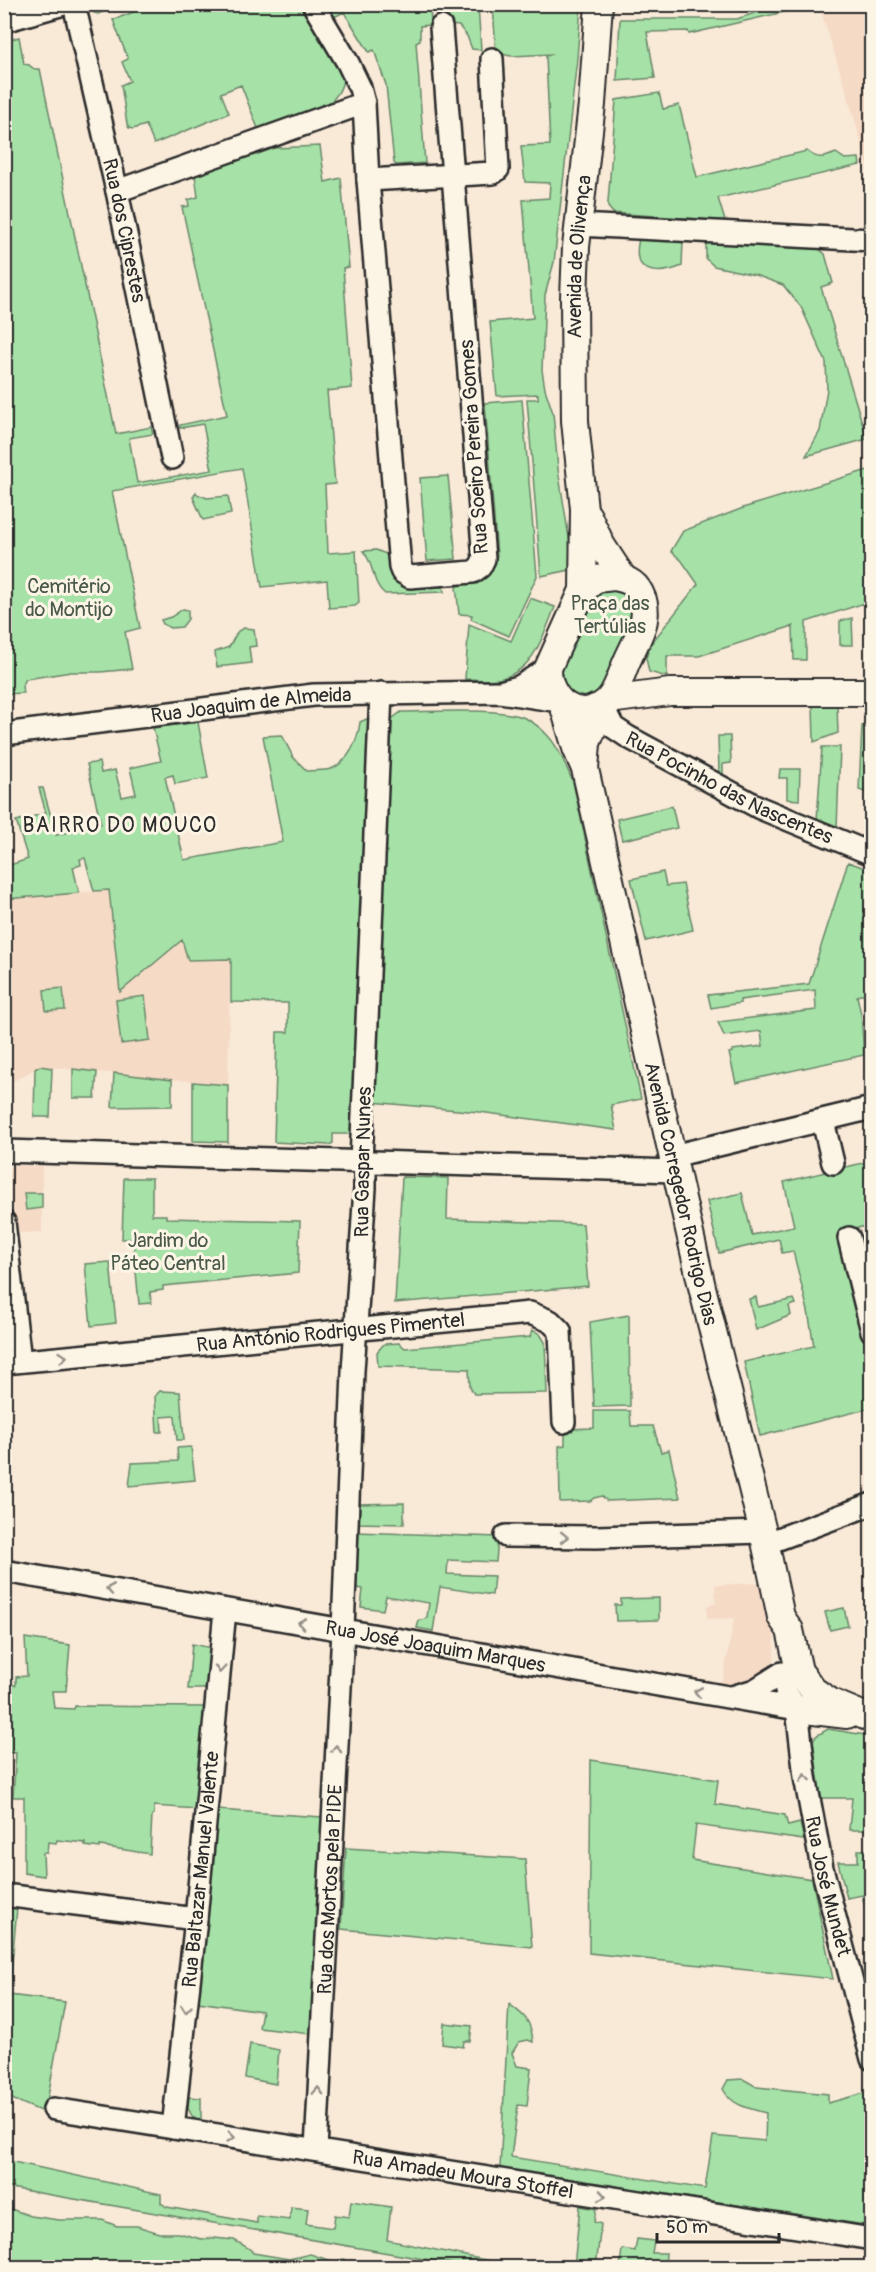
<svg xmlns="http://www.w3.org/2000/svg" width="876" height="2272" viewBox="0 0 876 2272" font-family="Pangolin,sans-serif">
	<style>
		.built { fill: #f5dac6 }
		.green { fill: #a6e2a7; stroke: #688669; stroke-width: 1.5 }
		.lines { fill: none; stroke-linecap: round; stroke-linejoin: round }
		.minor-casing { stroke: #2b2b2b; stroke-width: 26 }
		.major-casing { stroke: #2b2b2b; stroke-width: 30 }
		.minor { stroke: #fcf5e5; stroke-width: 21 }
		.major { stroke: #fcf5e5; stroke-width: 26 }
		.oneway { stroke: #949088 }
		.labels { text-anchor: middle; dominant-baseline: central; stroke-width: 6; stroke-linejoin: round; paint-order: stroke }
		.street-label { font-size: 20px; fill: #2b2b2b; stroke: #fcf5e5 }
		.park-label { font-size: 20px; fill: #4a594a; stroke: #fcf5e5 }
		.neighbourhood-label { font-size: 21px; letter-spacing: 1.5px; fill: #2b2b2b; stroke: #fcf5e5 }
	</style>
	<rect width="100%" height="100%" fill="#f9e9d7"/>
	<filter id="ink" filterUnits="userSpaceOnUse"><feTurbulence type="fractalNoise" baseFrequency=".0167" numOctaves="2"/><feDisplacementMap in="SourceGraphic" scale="12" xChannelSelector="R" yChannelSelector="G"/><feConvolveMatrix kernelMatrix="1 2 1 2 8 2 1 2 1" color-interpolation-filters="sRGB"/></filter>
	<g filter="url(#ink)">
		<path class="built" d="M819 5H871V177L847 93Z
			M109 890 120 992 199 927 231 918 228 1085 40 1066 5 1086V899Z
			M14 1165 42 1166V1232L16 1233 9 1170Z
			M763 1583 774 1638V1660L769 1671 743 1688 716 1686 723 1679 734 1618 707 1619V1606L716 1603 715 1585Z"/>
		<path class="green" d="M97 4H120V5L98 14 94 13V7Z
			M151 5H304L345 73C342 87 339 95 328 104L259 131 241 85 221 93 229 113 154 144 146 125 133 129 129 128 127 124 121 85 130 81 122 62 128 59 113 20Z
			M326 5H430L431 25 420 26V40L416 42 425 163 396 165 394 163 386 85 374 50 369 52 344 12 334 17Z
			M447 5H478L481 50 472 49 467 36 459 26 449 25Z
			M493 5H581L577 59 554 262 545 295 542 370 545 389 553 413 558 469 572 557 570 570 541 576 527 399H538V394L497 396 490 322 533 318 523 200 549 198 550 183 525 182 521 146 550 145 546 56 553 54 511 56 496 53Z
			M778 5H806V7L689 34 688 31 647 32 655 78 617 81 620 19H737Z
			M19 37 24 64 29 65 34 69H40L116 434 151 427 153 434 129 438 137 483 212 470 203 424 180 428V425L227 415 182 207 189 206 188 200 198 197 195 175 274 144 275 148 320 146 325 182 341 178 349 267 343 268 352 388 327 391 335 484 325 485 328 553 356 551 359 603 355 606 329 608 327 580 262 587 242 468 112 491 140 628 125 632 132 669 100 672H71L26 679 22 686 23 693 5 694 4 41Z
			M659 93 663 109 679 105 697 177 807 151C817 160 824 158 836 153L845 159 859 158 860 165 718 198 725 221 613 213 608 207V202L616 100Z
			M639 238 683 240 682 266C668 272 644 277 638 258 636 252 638 244 639 238Z
			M706 242 819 249 825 254 833 283 821 287 867 439 806 456 820 431 827 389 826 362 801 307 783 285 755 275 714 266 706 259Z
			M522 400 537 576 509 636 471 619 472 615 459 614 456 586C477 583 490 577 497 556L485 403Z
			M871 469V601L806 622V660H794L793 626 699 656H667V677L649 672 646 658 650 645 698 584 682 561 671 551 683 531 746 507Z
			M448 476 456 559 427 561 420 478Z
			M196 492 197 494 207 498 228 496 231 514 203 520 193 497Z
			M376 550 386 554C395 595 407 588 443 587L444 592 385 594C371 583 375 564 363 551Z
			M607 590 623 592 634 608V619L601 692 596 697 574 700 561 690 559 673 589 602 597 593Z
			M530 598 555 607C543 636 534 672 498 679 488 681 476 679 465 679L469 624 511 641Z
			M183 609 188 610V619L182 627 170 628 163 624 161 620 171 617Z
			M852 618 853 645H840V621Z
			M244 628 254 629 256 646 249 647 251 663 217 667 215 652 229 647 238 631Z
			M813 705H837L838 733 814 742Z
			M401 712C430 712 504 707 527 719 534 723 543 730 549 737 560 749 566 767 573 782L641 1099 611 1105 616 1130 479 1112 372 1102 389 721Z
			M369 718 359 1016 351 1134H333V1143L329 1145 274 1142 277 1032H288V1003L231 1002V959L188 960 182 940 120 992 109 890 94 891 85 858 80 859 81 865 73 867 79 893 5 899 4 867 28 859 16 821 46 813 39 788H43L56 835 101 824 87 764 99 762 101 773 115 770 122 797 136 794 130 768 161 761 153 728 198 722 208 778 175 784 173 775 165 777 184 860 283 842 263 736 282 735 293 757 307 771C314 770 324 771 331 769 349 762 358 740 360 722Z
			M871 722V794L859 790 862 726Z
			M718 736H730L731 763 723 764V774L721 775 719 774Z
			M822 747H840L837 828 817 820Z
			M780 769H800L799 800 787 799V778H779Z
			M672 806 677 828 622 840 617 819Z
			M848 862 871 870V992L857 996 861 1014 864 1055 736 1083 729 1053 733 1052 732 1050 763 1046 761 1031 724 1036 718 1022 816 1010 815 990 740 1000V1003L711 1008 708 995 809 984Z
			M663 872 666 886 683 884 693 930 646 941 631 879Z
			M63 988 65 1010 46 1011 44 990Z
			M145 996 150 1040 121 1044 116 1000Z
			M40 1066 52 1068 50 1117H34L35 1069Z
			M73 1069 97 1072 95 1098H73Z
			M114 1073 172 1080V1106L112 1107Z
			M193 1082 228 1085V1142L193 1141Z
			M871 1161V1249L866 1226 840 1232 871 1367V1408L760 1436 744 1362 814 1346 808 1311 793 1251 782 1253 779 1239 719 1253 707 1201 742 1193 752 1235 794 1226 784 1182Z
			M402 1177 448 1178 447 1219 583 1224 588 1286 395 1303Z
			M124 1178H152V1215H166V1218L300 1221 298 1273 163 1286V1290L150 1292 151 1303 139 1304 133 1239H122Z
			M24 1193H42V1208L26 1210Z
			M110 1262 116 1323 91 1326 85 1264Z
			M756 1297 758 1307 794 1299 796 1304 789 1306 791 1315 756 1330 749 1299Z
			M629 1315 630 1406 594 1407 590 1322Z
			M532 1330 540 1334 545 1342 547 1393 474 1394 470 1387 469 1369 378 1366 377 1352 384 1344 399 1343 405 1348 530 1337Z
			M160 1391 180 1392 184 1440H177L175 1416 161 1417 162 1432H157L155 1396Z
			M594 1411H630L631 1426H653L661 1452 669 1450 680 1498 607 1501 602 1496 594 1498 590 1501 560 1502 559 1446 565 1445V1429L594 1428Z
			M191 1447 195 1480 129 1486 132 1463 178 1461 177 1448Z
			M404 1503V1524L356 1523 357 1504Z
			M355 1532 498 1537 496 1562 448 1560 447 1574 494 1576 492 1595 440 1587 433 1631 417 1628 419 1620H423L427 1617 429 1603 386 1596 383 1610 361 1607 363 1589 353 1587Z
			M659 1598V1620L616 1621 615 1605H621V1599Z
			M844 1608 848 1626 830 1630 825 1612Z
			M25 1638 70 1645 66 1691H52L54 1708 74 1709 75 1706 207 1707 197 1809 154 1806V1814L152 1815 150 1854 100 1846V1848L85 1846V1843L57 1840 56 1843 48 1842 47 1853H43L44 1876 24 1873V1797H13L16 1753 5 1752 4 1691 5 1685H16V1677L27 1676Z
			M192 1644 212 1648 209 1689H188Z
			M828 1729 871 1736V1830H849L852 1798H821L813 1742 816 1736Z
			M591 1760 718 1780 715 1804 785 1815 788 1826 800 1823 804 1840 696 1825 692 1860 812 1879 833 1979 589 1953Z
			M217 1810 322 1817 311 2034 259 2028 262 2011 198 2002Z
			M346 1848 525 1859 532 1947 341 1929Z
			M858 1850H871V1930L862 1895 847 1898 838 1862H858Z
			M4 1907 17 1908 9 1995 65 2002 45 2113 5 2096Z
			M509 2004C525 2016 531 2020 533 2042L528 2040 519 2042 512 2053 517 2066 531 2068 527 2106 518 2105 511 2157 705 2189 713 2136 765 2141 766 2113C748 2108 732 2106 723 2089L728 2080 743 2079 757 2087 828 2094V2103L865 2093 871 2116V2226L500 2168Z
			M444 2023 472 2026 470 2041H464L463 2047 442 2044Z
			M250 2044 279 2050 276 2084 245 2078Z
			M189 2097 201 2098V2120L192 2116 188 2108Z
			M4 2160 161 2194V2203L167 2207 257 2223V2216L290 2220 291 2207 308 2209 306 2224 333 2228 335 2215 349 2217 351 2201 391 2207 387 2240 519 2267H470L5 2187Z
			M580 2206 596 2209 594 2222 601 2224 596 2267H574Z
			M5 2207 31 2216 59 2220H102L117 2226H137L159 2233H179L201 2239 214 2238 234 2240 250 2249 253 2253 289 2259 310 2254 335 2262 344 2259 360 2267H5Z
			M637 2239 654 2241 652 2253H666L665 2267H620L622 2249 635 2251Z"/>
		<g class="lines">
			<g class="minor-casing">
				<g id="minor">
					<path id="s1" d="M74 4 117 191 172 458"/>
					<path d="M313 4 348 63 360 88 364 103 368 180 400 567 402 572 410 577 473 572 480 567 484 559 441 27"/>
					<path d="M4 21 64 4"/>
					<path d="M368 180 493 173 498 169 492 59"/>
					<path d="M117 191 364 103"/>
					<path d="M578 225 872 240"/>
					<path d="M504 691 519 687 548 668"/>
					<path id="s2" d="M602 705 613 727 628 737 760 808 872 854"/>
					<path id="s3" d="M4 734 314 695 500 692 559 701"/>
					<path d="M823 1121 833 1163"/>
					<path d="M4 1151 675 1171"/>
					<path d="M672 1158 681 1154 872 1108"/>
					<path d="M4 1222 20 1361"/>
					<path d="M849 1238 872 1331"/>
					<path id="s4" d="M4 1363 530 1313 550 1321 560 1331 564 1422"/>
					<path d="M506 1536 596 1537 763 1532"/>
					<path d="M765 1544 872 1504"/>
					<path id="s5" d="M4 1571 797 1709"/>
					<path d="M732 1697 755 1690 782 1673 787 1694 797 1709"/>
					<path id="s6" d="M797 1709 805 1777 822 1868 872 2059"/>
					<path d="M4 1895 196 1919"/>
					<path id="s7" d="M54 2109 872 2239"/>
					<path id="s8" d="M173 2128 196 1919 225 1610"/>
					<path id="s9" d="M316 2149 343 1630 353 1371 365 1188V1173L361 1162 381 693"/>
				</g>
			</g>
			<g class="major-casing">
				<g id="major">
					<path d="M588 516 602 546 623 578"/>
					<path d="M614 577C625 579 634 581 640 593 653 617 637 638 627 661 621 674 617 693 606 702 578 725 547 700 548 668L583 590 596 579Z"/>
					<path id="s10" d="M583 590 584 509 575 421 574 298 576 247 592 104 599 4"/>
					<path d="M609 700 670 692H872"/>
					<path id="s11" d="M563 704 576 748 585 769 702 1287 763 1532 781 1617 790 1630 799 1671 813 1690 831 1702 867 1717"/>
					<path d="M585 769 587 743 592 731 595 708"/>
					<path d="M797 1709 847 1715"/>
				</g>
			</g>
			<use href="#minor" class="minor"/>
			<use href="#major" class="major"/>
		</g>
		<defs><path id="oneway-chevron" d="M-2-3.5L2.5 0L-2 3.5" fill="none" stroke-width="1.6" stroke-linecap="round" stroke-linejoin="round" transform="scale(1.5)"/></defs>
		<g class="oneway">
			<use href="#oneway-chevron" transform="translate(63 1357) rotate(-5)"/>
			<use href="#oneway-chevron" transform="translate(564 1537) rotate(1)"/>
			<use href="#oneway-chevron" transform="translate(110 1589) rotate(-170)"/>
			<use href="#oneway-chevron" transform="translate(302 1623) rotate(-171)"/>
			<use href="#oneway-chevron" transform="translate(220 1669) rotate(95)"/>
			<use href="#oneway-chevron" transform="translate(698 1692) rotate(-170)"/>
			<use href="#oneway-chevron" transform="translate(336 1749) rotate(-87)"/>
			<use href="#oneway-chevron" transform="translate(805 1778) rotate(-99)"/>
			<use href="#oneway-chevron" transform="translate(186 2009) rotate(96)"/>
			<use href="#oneway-chevron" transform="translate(318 2091) rotate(-88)"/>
			<use href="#oneway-chevron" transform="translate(231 2137) rotate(8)"/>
			<use href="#oneway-chevron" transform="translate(602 2196) rotate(9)"/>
		</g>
	</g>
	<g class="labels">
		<g class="street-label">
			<text stroke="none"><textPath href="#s1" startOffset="232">Rua dos Ciprestes</textPath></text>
			<text stroke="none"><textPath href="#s10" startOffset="334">Avenida de Olivença</textPath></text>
			<text transform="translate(474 447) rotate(-94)">Rua Soeiro Pereira Gomes</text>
			<text stroke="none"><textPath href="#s3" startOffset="249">Rua Joaquim de Almeida</textPath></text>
			<text stroke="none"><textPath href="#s2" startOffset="156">Rua Pocinho das Nascentes</textPath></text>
			<text transform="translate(363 1162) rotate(-89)">Rua Gaspar Nunes</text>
			<text stroke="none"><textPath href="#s11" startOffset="504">Avenida Corregedor Rodrigo Dias</textPath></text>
			<text stroke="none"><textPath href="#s4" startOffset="328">Rua António Rodrigues Pimentel</textPath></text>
			<text stroke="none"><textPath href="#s5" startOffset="438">Rua José Joaquim Marques</textPath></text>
			<text stroke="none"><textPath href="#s8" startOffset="260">Rua Baltazar Manuel Valente</textPath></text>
			<text stroke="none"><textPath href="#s6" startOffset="180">Rua José Mundet</textPath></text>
			<text stroke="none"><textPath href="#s9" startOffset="260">Rua dos Mortos pela PIDE</textPath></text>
			<text stroke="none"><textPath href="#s7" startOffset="414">Rua Amadeu Moura Stoffel</textPath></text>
		</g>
		<g class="park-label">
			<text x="69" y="586">Cemitério<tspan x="69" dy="23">do Montijo</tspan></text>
			<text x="610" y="603">Praça das<tspan x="610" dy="23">Tertúlias</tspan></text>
			<text x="168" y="1240">Jardim do<tspan x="168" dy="23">Páteo Central</tspan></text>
		</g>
		<g class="neighbourhood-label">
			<text x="120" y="825">BAIRRO DO MOUCO</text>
		</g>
	</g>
	<rect width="876" height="2272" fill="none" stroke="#fcf5e5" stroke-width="24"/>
	<rect x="12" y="12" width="852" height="2248" fill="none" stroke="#2b2b2b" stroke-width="2" filter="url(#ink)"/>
	<path d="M657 2233v9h122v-9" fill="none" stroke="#2b2b2b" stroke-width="3"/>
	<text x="666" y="2233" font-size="18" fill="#2b2b2b" stroke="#fcf5e5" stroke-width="4.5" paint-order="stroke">50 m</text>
</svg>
